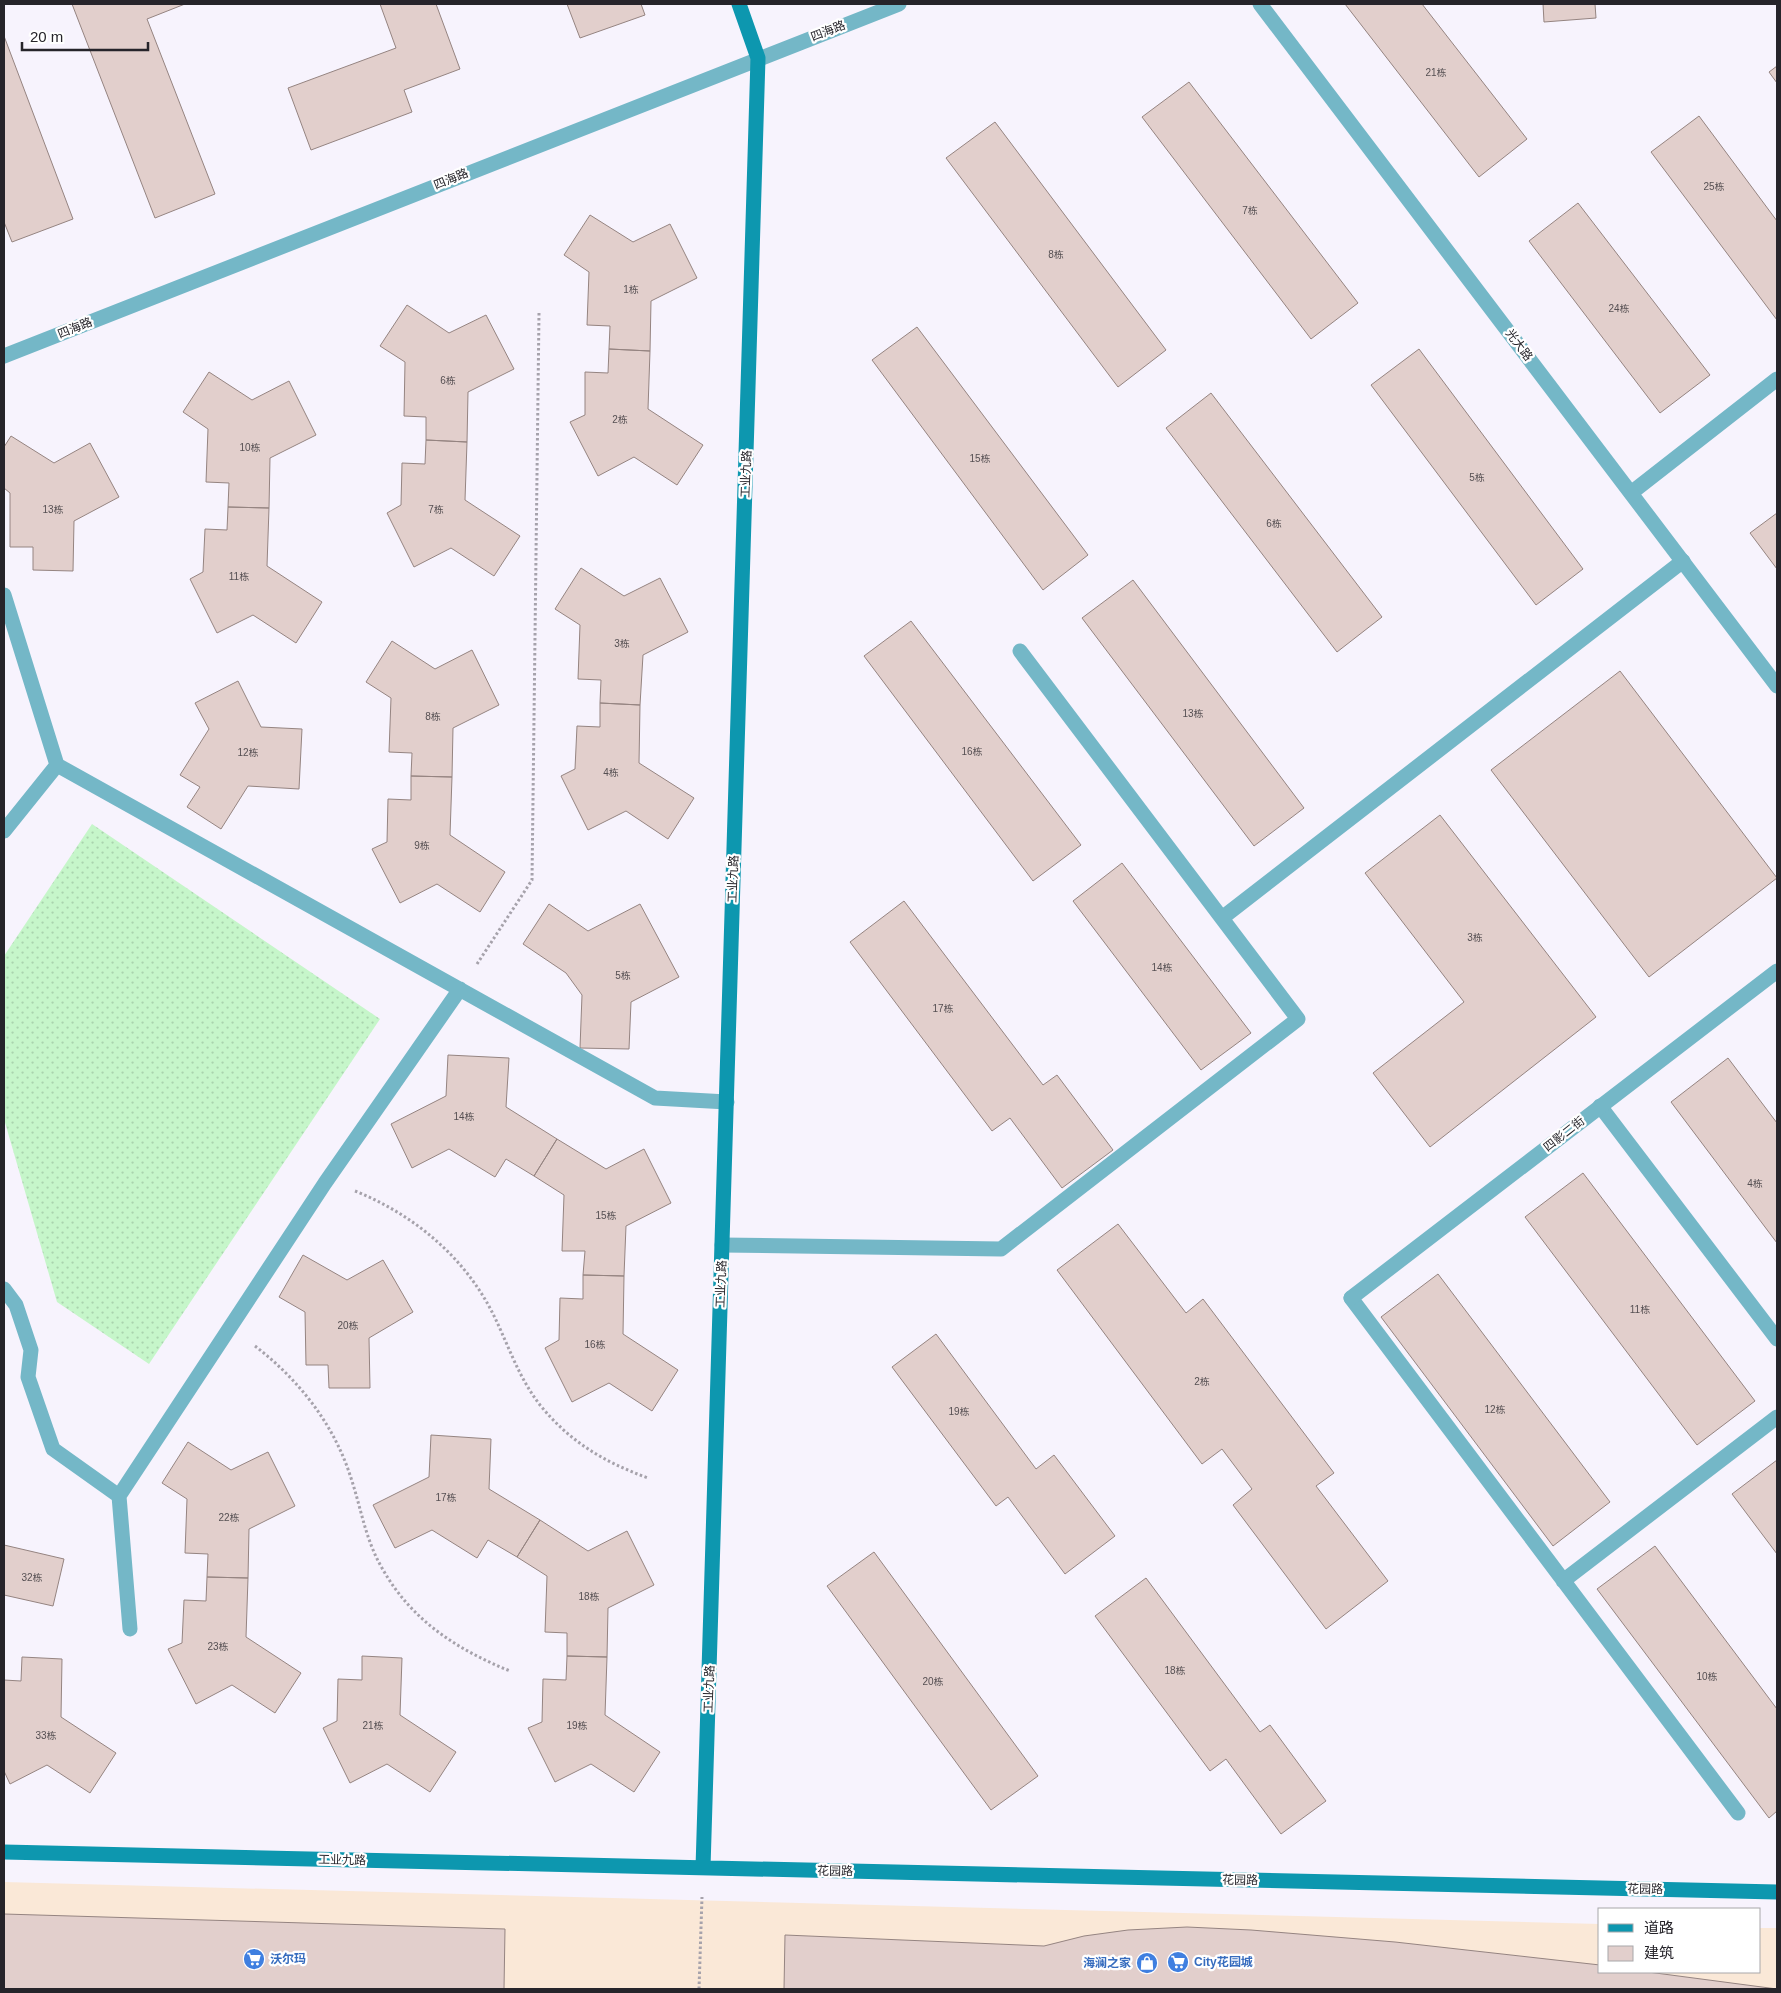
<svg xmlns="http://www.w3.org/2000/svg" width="1781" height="1993" viewBox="0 0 1781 1993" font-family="Helvetica,'Noto Sans SC',sans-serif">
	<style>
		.commercial { fill: #fae8d7 }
		.garden { fill: url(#garden-dots) }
		.building { fill: #e2cfcc; stroke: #958481 }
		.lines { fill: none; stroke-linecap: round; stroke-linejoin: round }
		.path { stroke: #a6a2ab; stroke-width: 3; stroke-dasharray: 2.5 2.5; stroke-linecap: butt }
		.lane { stroke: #74b7c7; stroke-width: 15 }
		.street { stroke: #74b7c7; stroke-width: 15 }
		.secondary { stroke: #0d97af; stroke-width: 15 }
		.labels { text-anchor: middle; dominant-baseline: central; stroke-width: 4.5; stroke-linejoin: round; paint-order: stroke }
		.number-label { font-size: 10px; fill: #554f52 }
		.street-label { font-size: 12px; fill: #26242a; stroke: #fff }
		.shop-label { font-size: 12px; font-weight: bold; fill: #366cbe; stroke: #fff; text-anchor: start }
	</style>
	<defs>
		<pattern id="garden-dots" width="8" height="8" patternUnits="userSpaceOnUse" patternTransform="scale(1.25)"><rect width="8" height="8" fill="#c6f6ca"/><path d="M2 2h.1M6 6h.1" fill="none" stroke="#aad3ae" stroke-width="1.8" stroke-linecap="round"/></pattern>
	</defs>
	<rect width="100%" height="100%" fill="#f7f3fd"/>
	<path class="commercial" d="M4 1882 1600 1924V1972H1760V1928H1777V1989H4Z"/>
	<path class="garden" d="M92 824 380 1019 149 1364 57 1302 4 1119V956Z"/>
	<path class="building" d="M72 4H185L147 19 215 194 155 218Z
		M380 4H436L460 69 404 90 412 112 311 150 288 88 396 48Z
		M567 4H641L645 15 580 38Z
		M1345 4H1422L1527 139 1479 177Z
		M1543 4H1595L1596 18 1544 22Z
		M4 36 73 219 12 242 4 222Z
		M1777 66V83L1769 72Z
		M1189 82 1358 303 1311 339 1142 117Z
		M1699 116 1777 221V320L1651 152Z
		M995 122 1166 350 1118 387 946 158Z
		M1578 203 1710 375 1660 413 1529 241Z
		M590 215 633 242 670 224 697 278 651 301 650 351 609 349 610 326 587 325 589 272 564 255Z
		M407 305 449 333 486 315 514 369 468 392 467 442 426 440V417L404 416 405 362 380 346Z
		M917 327 1088 555 1043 590 872 360Z
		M609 349 650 351 648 409 703 445 677 485 634 457 598 476 570 422 585 415V372L608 373Z
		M1419 349 1583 569 1536 605 1371 385Z
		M209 372 252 400 289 381 316 435 270 458 269 508 228 507 229 483 206 482 208 429 183 412Z
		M1211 393 1382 617 1337 652 1166 428Z
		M11 436 54 463 90 443 119 497 74 521 73 571 33 570V547H10V493L4 488V447Z
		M426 440 467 442 465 500 520 536 494 576 451 548 414 567 387 513 401 505 402 463 425 464Z
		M228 507 269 508 267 566 322 602 296 643 253 615 217 633 190 579 203 572 205 529 227 530Z
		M1777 513V569L1750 533Z
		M581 568 624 596 660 578 688 632 643 655 640 705 600 703 601 680 578 679 580 625 555 609Z
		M1133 580 1304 808 1254 846 1082 618Z
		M911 621 1081 845 1033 881 864 656Z
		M392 641 435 669 472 650 499 705 453 728 452 777 411 776 412 753 389 752 391 698 366 682Z
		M1620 671 1777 878 1649 977 1491 770Z
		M238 681 261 727 302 729 299 789 248 786 221 829 187 807 200 787 180 775 209 729 195 703Z
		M600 703 640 705 639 763 694 798 668 839 626 811 588 830 561 776 575 769 577 726 600 727Z
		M411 776 452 777 450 835 505 872 480 912 437 884 400 903 372 849 387 842 388 799 411 800Z
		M1440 815 1596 1017 1430 1147 1373 1073 1464 1002 1365 873Z
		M1122 863 1251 1033 1201 1070 1073 901Z
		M904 901 1043 1085 1057 1075 1113 1150 1062 1188 1010 1118 992 1131 850 942Z
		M549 904 588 931 640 904 679 977 631 1002 629 1049 580 1048 582 995 566 973 523 944Z
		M448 1055 509 1058 506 1107 557 1139 534 1176 506 1159 495 1177 449 1149 412 1168 391 1124 446 1096Z
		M1728 1058 1777 1123V1243L1671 1102Z
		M557 1139 606 1169 644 1149 671 1203 626 1226 624 1276 583 1275 585 1251H562L564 1195 534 1176Z
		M1583 1173 1755 1401 1697 1445 1525 1217Z
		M1118 1224 1186 1313 1203 1299 1334 1473 1316 1486 1388 1581 1326 1629 1233 1505 1252 1489 1222 1449 1202 1464 1057 1270Z
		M303 1255 347 1280 383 1260 413 1312 369 1338 370 1388H329L328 1365H306L305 1312 279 1297Z
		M1438 1274 1610 1502 1553 1546 1381 1317Z
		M583 1275 624 1276 623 1334 678 1370 652 1411 609 1383 572 1402 545 1348 559 1340 560 1298 583 1299Z
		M936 1334 1036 1469 1054 1455 1115 1536 1065 1574 1008 1497 996 1506 892 1367Z
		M431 1435 491 1439 489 1489 540 1520 517 1557 488 1540 477 1558 432 1530 395 1548 373 1505 429 1477Z
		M188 1442 231 1470 268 1452 295 1506 249 1529 248 1578 207 1577 208 1554 185 1553 187 1499 162 1483Z
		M1777 1460V1554L1732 1494Z
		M540 1520 588 1551 627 1531 654 1585 608 1608 607 1657 567 1656V1633L545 1632 547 1576 517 1557Z
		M4 1545 64 1559 53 1606 4 1595Z
		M1655 1546 1777 1709V1811L1769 1818 1597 1589Z
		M874 1552 1038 1776 991 1810 827 1586Z
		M207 1577 248 1578 246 1637 301 1673 275 1713 232 1685 196 1704 168 1649 182 1643 184 1600 206 1601Z
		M1146 1578 1260 1732 1270 1725 1326 1801 1281 1834 1226 1759 1210 1771 1095 1616Z
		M362 1656 402 1658 400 1715 456 1752 430 1792 387 1764 350 1783 323 1728 337 1721 338 1679 362 1680Z
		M567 1656 607 1657 605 1715 660 1752 634 1792 591 1764 555 1782 528 1728 542 1722 543 1679 566 1680Z
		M22 1657 62 1659 61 1717 116 1753 90 1793 47 1765 10 1784 4 1771V1680L21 1681Z
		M4 1914 505 1929 504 1989H4Z
		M1187 1927 1251 1930 1395 1942 1600 1965V1972H1648L1777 1989H784L785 1935 1044 1946 1084 1936 1128 1930Z"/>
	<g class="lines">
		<path class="path" d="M477 964 532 880 539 312
			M355 1191C415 1215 467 1259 495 1318 509 1347 519 1378 540 1405 570 1442 604 1462 648 1478
			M255 1346C298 1379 333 1423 350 1475 361 1507 365 1539 382 1568 411 1620 456 1649 510 1671
			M699 1989 702 1897"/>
		<path class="lane" d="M1631 493 1777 379
			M4 595 57 765 4 831
			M57 765 655 1098 727 1102
			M1222 918 1683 561
			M1600 1106 1777 1339
			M722 1245 1001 1249 1298 1019 1020 651
			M4 1289 16 1305 31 1350 28 1377 53 1449 119 1496 130 1629
			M1351 1298 1738 1813
			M119 1496 325 1183 460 989
			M1563 1581 1777 1417"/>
		<path class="street" d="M1260 4 1777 686
			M4 356 899 4
			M1351 1298 1777 971"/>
		<path class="secondary" d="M4 1852 1777 1892
			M703 1868 758 58 739 4"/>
	</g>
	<defs>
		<g id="supermarket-disc" transform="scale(1.125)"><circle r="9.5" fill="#3f7fe0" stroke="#fff"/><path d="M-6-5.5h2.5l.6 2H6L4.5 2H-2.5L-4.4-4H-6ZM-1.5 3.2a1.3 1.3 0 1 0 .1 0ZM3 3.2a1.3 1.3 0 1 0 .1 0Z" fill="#fff"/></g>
		<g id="shop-disc" transform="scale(1.125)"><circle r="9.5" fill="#3f7fe0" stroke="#fff"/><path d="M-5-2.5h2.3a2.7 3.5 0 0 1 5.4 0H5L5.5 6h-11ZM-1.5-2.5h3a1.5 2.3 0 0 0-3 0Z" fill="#fff"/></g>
	</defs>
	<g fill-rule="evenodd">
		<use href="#supermarket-disc" x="254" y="1959"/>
		<use href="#supermarket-disc" x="1178" y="1962"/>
		<use href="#shop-disc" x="1147" y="1963"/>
	</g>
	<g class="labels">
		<g class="number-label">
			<text x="1436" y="72">21栋</text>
			<text x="1714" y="186">25栋</text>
			<text x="1250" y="210">7栋</text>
			<text x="1056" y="254">8栋</text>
			<text x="631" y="289">1栋</text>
			<text x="1619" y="308">24栋</text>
			<text x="448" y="380">6栋</text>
			<text x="620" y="419">2栋</text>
			<text x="250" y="447">10栋</text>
			<text x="980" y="458">15栋</text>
			<text x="1477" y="477">5栋</text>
			<text x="53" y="509">13栋</text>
			<text x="436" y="509">7栋</text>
			<text x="1274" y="523">6栋</text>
			<text x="239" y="576">11栋</text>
			<text x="622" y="643">3栋</text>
			<text x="1193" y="713">13栋</text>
			<text x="433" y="716">8栋</text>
			<text x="972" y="751">16栋</text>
			<text x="248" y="752">12栋</text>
			<text x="611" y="772">4栋</text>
			<text x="422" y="845">9栋</text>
			<text x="1475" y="937">3栋</text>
			<text x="1162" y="967">14栋</text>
			<text x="623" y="975">5栋</text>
			<text x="943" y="1008">17栋</text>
			<text x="464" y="1116">14栋</text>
			<text x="1755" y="1183">4栋</text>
			<text x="606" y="1215">15栋</text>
			<text x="1640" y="1309">11栋</text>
			<text x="348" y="1325">20栋</text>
			<text x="595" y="1344">16栋</text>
			<text x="1202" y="1381">2栋</text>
			<text x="1495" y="1409">12栋</text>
			<text x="959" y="1411">19栋</text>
			<text x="446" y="1497">17栋</text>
			<text x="229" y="1517">22栋</text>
			<text x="32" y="1577">32栋</text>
			<text x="589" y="1596">18栋</text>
			<text x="218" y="1646">23栋</text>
			<text x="1175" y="1670">18栋</text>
			<text x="1707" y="1676">10栋</text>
			<text x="933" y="1681">20栋</text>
			<text x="373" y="1725">21栋</text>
			<text x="577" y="1725">19栋</text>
			<text x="46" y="1735">33栋</text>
		</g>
		<g class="street-label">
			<text transform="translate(828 31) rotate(-21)">四海路</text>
			<text transform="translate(451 179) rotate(-22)">四海路</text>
			<text transform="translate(75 328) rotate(-22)">四海路</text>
			<text transform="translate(1519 345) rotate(53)">光大路</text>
			<text transform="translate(746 474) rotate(-88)">工业九路</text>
			<text transform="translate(733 879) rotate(-88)">工业九路</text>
			<text transform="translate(1564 1134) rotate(-38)">四影二街</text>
			<text transform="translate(721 1284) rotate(-88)">工业九路</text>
			<text transform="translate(709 1689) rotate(-88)">工业九路</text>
			<text transform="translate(342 1860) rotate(1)">工业九路</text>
			<text transform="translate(835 1871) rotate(1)">花园路</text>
			<text transform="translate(1240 1880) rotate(1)">花园路</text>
			<text transform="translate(1645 1889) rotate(1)">花园路</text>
		</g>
		<g class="shop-label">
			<text x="270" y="1959">沃尔玛</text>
			<text x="1194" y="1962">City花园城</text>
			<text x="1131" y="1963" text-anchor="end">海澜之家</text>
		</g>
	</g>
	<rect width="1781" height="1993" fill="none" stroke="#26242a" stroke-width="10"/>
	<rect x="1598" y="1908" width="162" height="65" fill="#ffffff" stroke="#a8a7aa"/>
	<rect x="1608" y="1924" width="25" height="8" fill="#0d97af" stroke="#a8a7aa"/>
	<text x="1644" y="1933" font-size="15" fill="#26242a">道路</text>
	<rect x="1608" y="1946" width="25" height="15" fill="#e2cfcc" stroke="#a8a7aa"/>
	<text x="1644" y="1958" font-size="15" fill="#26242a">建筑</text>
	<path d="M22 42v8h126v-8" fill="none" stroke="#26242a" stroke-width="2.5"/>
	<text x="30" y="42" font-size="15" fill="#26242a" stroke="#ffffff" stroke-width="4" paint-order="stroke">20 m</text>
</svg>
